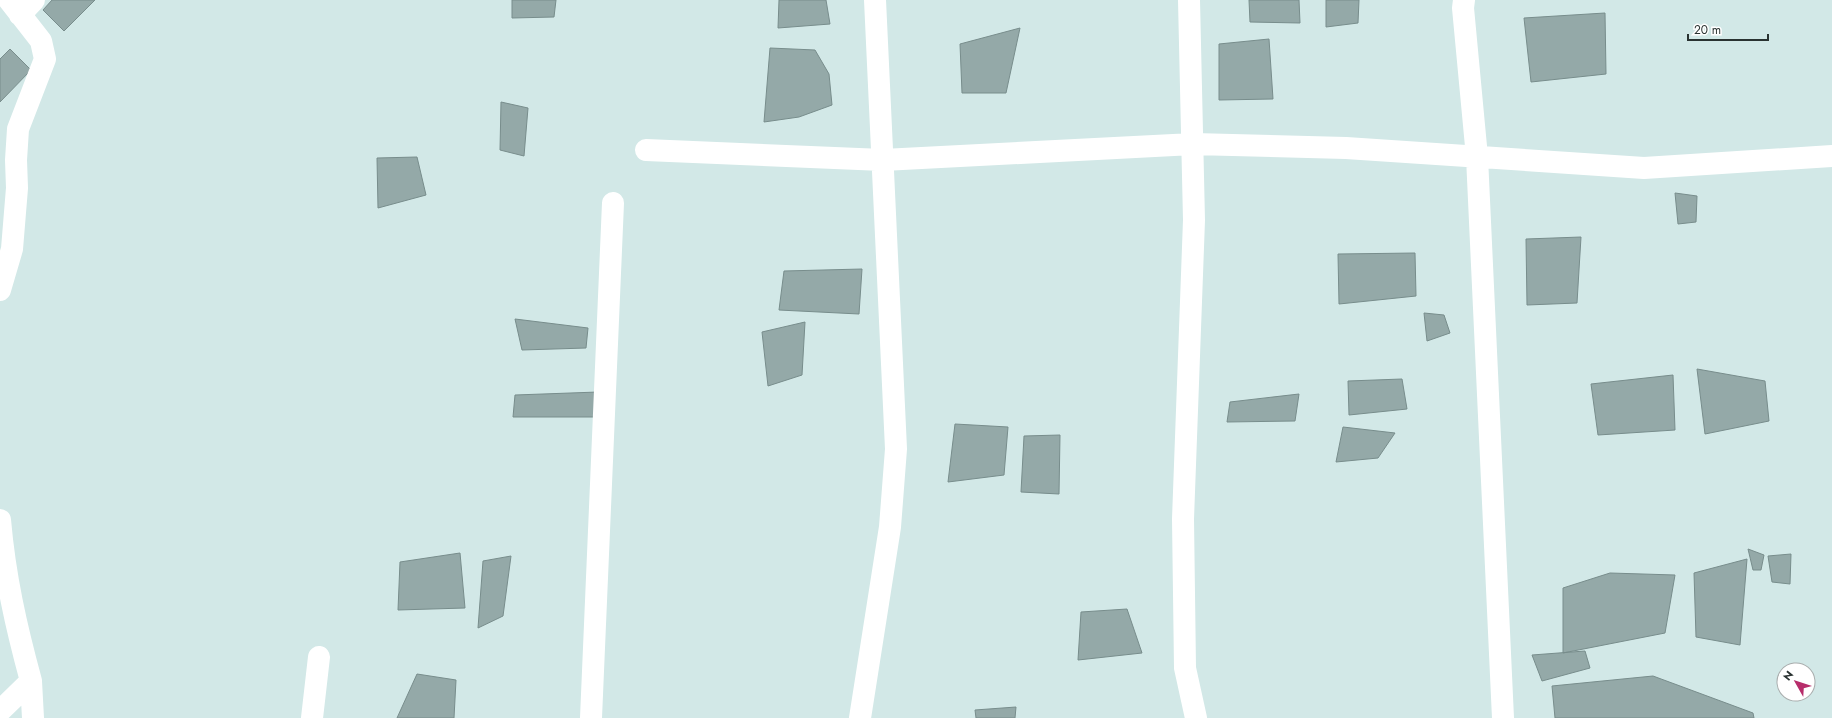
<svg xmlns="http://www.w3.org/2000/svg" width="1832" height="718" viewBox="0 0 1832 718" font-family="Jost,sans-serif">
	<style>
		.building { fill: #94a9a8; stroke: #788d8c }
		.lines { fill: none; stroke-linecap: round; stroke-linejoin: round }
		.minor { stroke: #fff; stroke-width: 22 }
	</style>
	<rect width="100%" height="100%" fill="#d2e8e7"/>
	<path class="building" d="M52 0H95L64 31 43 10Z
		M512 0H556L554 17 512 18Z
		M779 0H826L830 24 778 28Z
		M1249 0H1299L1300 23 1250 22Z
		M1326 0H1359L1358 23 1326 27Z
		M1605 13 1606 74 1531 82 1524 18Z
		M1020 28 1006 93H962L960 44Z
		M1269 39 1273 99 1219 100V44Z
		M770 48 815 50 829 74 832 105 799 117 764 122Z
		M10 49 31 70 0 102V59Z
		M501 102 528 108 524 156 500 150Z
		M417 157 426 195 378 208 377 158Z
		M1675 193 1697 196 1696 222 1678 224Z
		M1581 237 1577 303 1527 305 1526 239Z
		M1415 253 1416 296 1339 304 1338 254Z
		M862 269 859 314 779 310 784 271Z
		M1424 313 1444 315 1450 333 1427 341Z
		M515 319 588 328 586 348 522 350Z
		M805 322 802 375 768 386 762 332Z
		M1697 369 1765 381 1769 421 1705 434Z
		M1673 375 1675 430 1598 435 1591 384Z
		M1402 379 1407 409 1349 415 1348 381Z
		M598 392 595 417H513L515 395Z
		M1299 394 1295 421 1227 422 1230 402Z
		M955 424 1008 427 1004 475 948 482Z
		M1343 427 1395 433 1378 458 1336 462Z
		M1060 435 1059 494 1021 492 1024 436Z
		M1748 549 1764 555 1761 570H1753Z
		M460 553 465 608 398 610 400 562Z
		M1791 554 1790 584 1772 582 1768 556Z
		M511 556 503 616 478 628 483 561Z
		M1747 559 1740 645 1696 637 1694 573Z
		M1610 573 1675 575 1665 633 1563 653V588Z
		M1127 609 1142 653 1078 660 1081 612Z
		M1585 651 1590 668 1542 681 1532 655Z
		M417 674 456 680 454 718H397Z
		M1653 676 1753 713 1754 718H1555L1552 686Z
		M1016 707 1015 718H976L975 710Z"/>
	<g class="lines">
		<path class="minor" d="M1189 0 1194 220 1183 519 1185 668 1196 718
			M1464 0 1463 8 1477 157 1503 718
			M20 15 34 0
			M646 150 883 160 1193 144 1346 148 1644 168 1832 156
			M0 290 12 249 17 188 16 160 18 129 45 59 41 41 9 0
			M0 520C5 577 16 626 31 681L0 711
			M31 681 33 718
			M312 718 319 657
			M591 718 613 203
			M860 718 890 527 896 449 875 0"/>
	</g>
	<g transform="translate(1796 682) rotate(309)"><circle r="19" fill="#ffffff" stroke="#a9adad"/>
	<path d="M0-3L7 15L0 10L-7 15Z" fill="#b72d6b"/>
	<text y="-6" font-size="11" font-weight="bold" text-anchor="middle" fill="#293231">N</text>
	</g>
	<path d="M1688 34v6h80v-6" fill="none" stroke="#293231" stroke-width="2"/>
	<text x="1694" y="34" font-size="12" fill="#293231" stroke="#ffffff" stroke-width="3" paint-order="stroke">20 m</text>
</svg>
